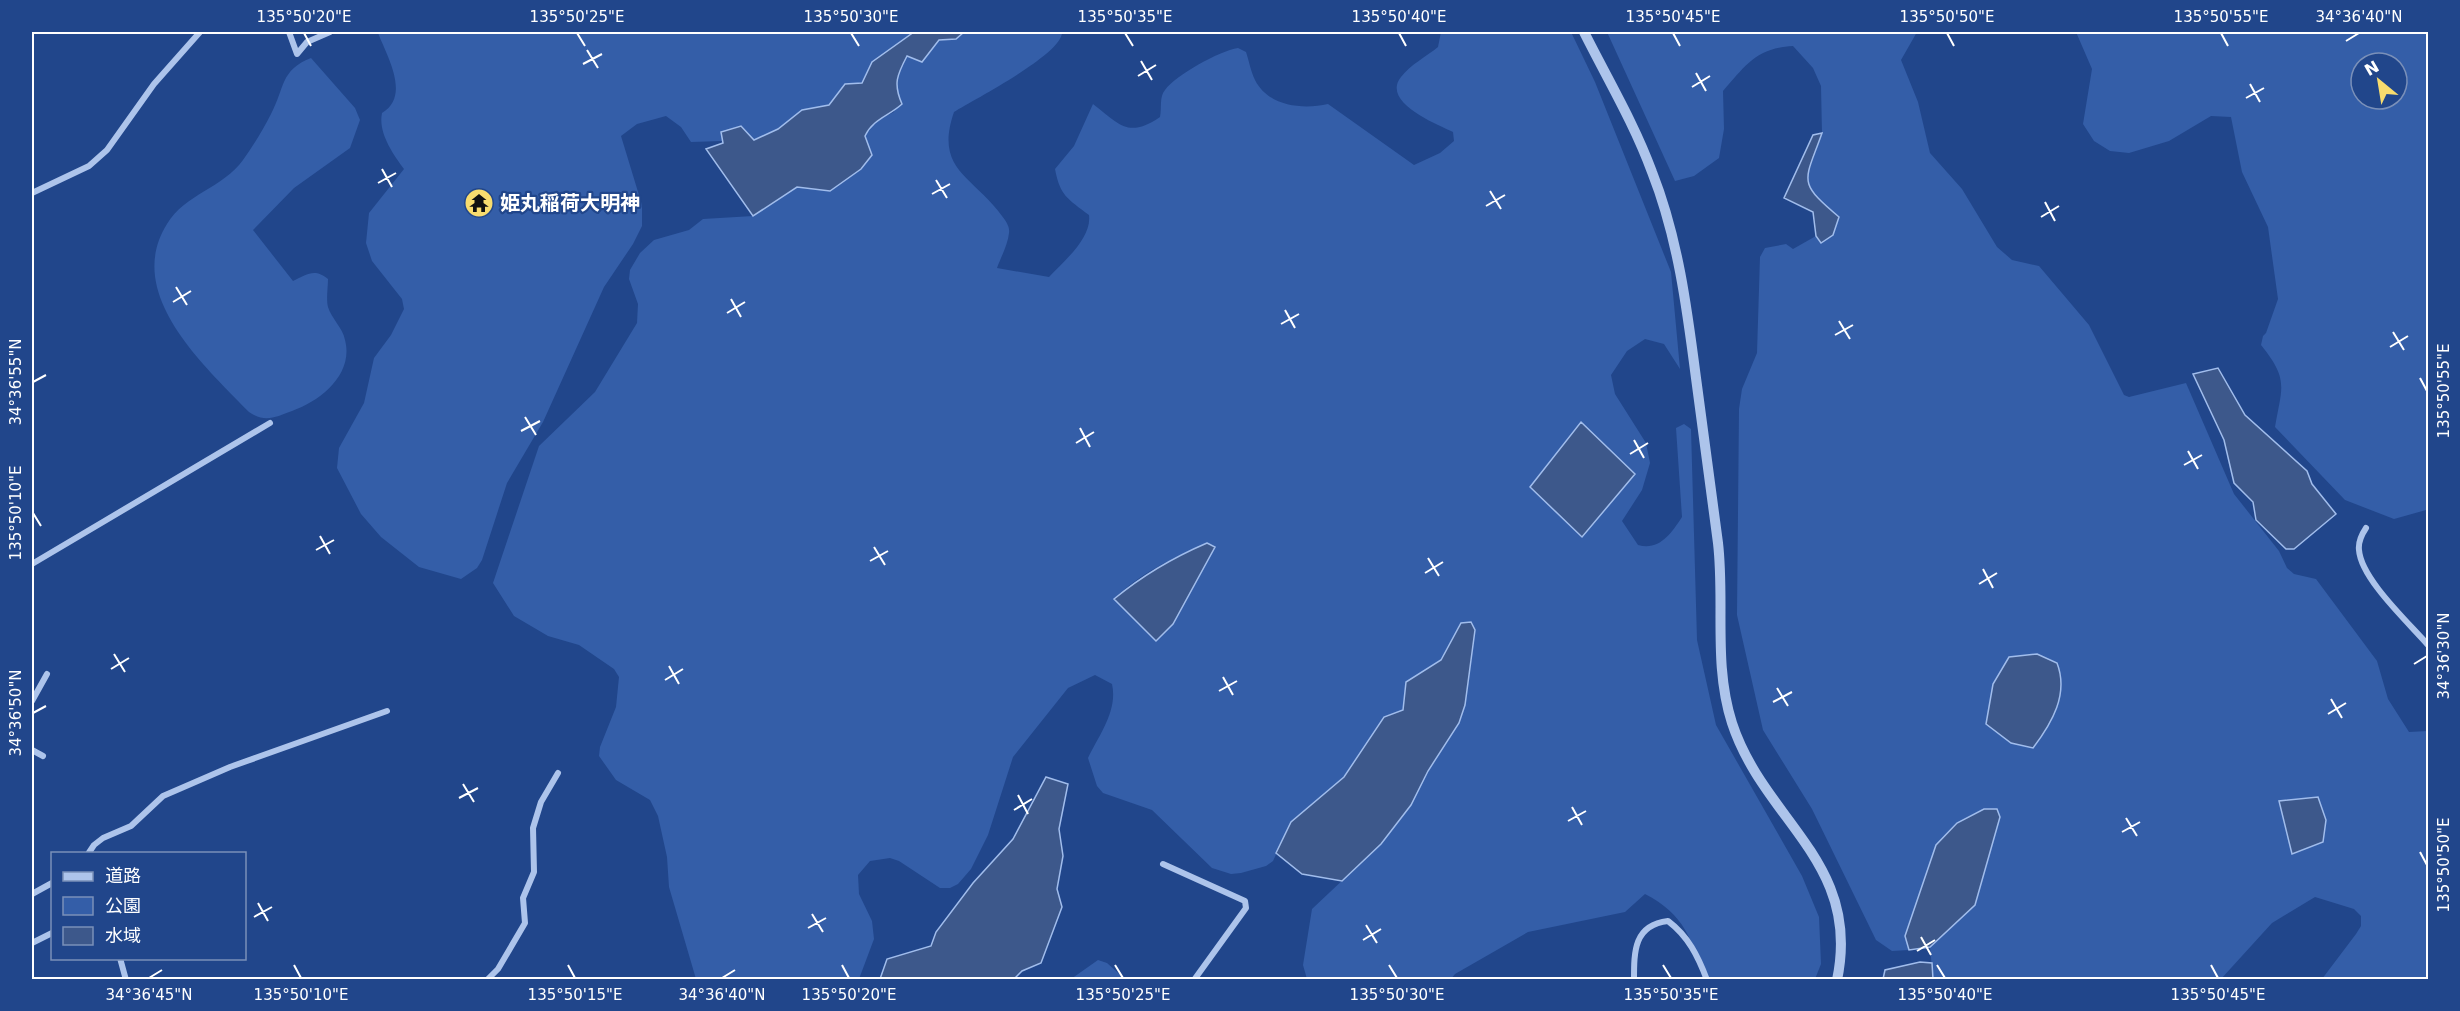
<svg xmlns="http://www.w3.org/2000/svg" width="2460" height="1011" viewBox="0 0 2460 1011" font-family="'DejaVu Sans','Noto Sans JP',sans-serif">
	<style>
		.green { fill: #345ea8; fill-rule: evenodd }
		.water { fill: #3d588b; stroke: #a1bdec; stroke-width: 1.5 }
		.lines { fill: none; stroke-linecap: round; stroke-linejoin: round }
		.minor { stroke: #adc4eb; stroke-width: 6 }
		.tertiary { stroke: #adc4eb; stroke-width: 10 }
		.ticks { fill: none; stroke: #fff; stroke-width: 2 }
		.labels { text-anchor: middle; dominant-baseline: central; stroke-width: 4.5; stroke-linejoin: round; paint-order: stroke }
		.poi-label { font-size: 20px; font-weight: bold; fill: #fff; stroke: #21468b; text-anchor: start }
		.neatline { fill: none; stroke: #fff; stroke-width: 2 }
		.ticks-label { font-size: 15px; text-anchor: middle; fill: #fff }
	</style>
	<rect width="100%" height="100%" fill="#21468b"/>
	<path class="green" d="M381 32H914L872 62 862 83 845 84 829 105 802 110 778 129 753 140 691 142 681 127 666 116 637 124 621 136 642 205V226L633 244 604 287 543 422 507 483 482 560 477 568 461 579 419 567 381 537 361 514 337 468 339 448 364 403 374 358 391 335 404 309 402 299 372 261 366 243 369 213 404 169C392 153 378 132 382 113 411 96 387 56 378 33Z
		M964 32H1062C1063 54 975 99 954 112 934 170 973 176 1002 216 1006 221 1010 227 1009 233 1008 244 1001 257 997 268L1049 277C1064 261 1092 238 1089 215 1068 199 1060 196 1055 169L1074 146 1093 104C1119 124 1128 139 1160 117 1162 108 1159 97 1165 90 1176 75 1219 51 1238 48L1246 52C1249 61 1251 72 1255 80 1268 106 1302 110 1328 104L1414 165 1440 153 1454 141 1453 132C1436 124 1381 102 1401 77 1410 65 1427 56 1438 47L1441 32H1571L1595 82 1671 272 1680 369 1664 344 1645 339 1627 351 1611 375 1615 394 1646 443 1650 463 1642 490 1622 521 1638 545C1659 551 1671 534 1682 517L1676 428 1684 424 1691 429 1697 640 1716 725 1802 876 1819 917 1821 964 1815 979H1703C1693 940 1684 914 1645 894L1625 912 1528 932 1455 974 1451 979H1307L1303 965 1312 909 1381 844 1459 723 1465 705 1475 630 1470 622 1461 623 1441 660 1406 682 1403 710 1384 717 1344 777 1291 822 1273 861 1266 866 1241 873 1231 874 1212 868 1152 810 1103 793 1097 786 1088 758C1099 735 1118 711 1112 684L1095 675 1068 688 1013 757 988 835 971 869 958 884 950 888H940L899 861 890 858 870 861 858 875 859 894 872 921 874 939 859 979H696L669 887 667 857 658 816 650 800 616 780 599 756 600 747 616 707 619 677 614 669 579 645 548 636 514 616 493 583 539 446 595 392 637 323 638 304 629 279 630 270 640 253 654 240 689 230 703 219 753 216 797 187 830 191 861 169 872 155 865 136 871 124 894 112 899 72 907 56 922 62 939 40 956 39ZM1207 543 1214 548 1195 580 1114 599C1140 573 1173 558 1207 543Z
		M1607 32H1917L1901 60 1918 102 1930 153 1962 189 1997 247 2012 260 2039 266 2089 325 2124 395 2129 397 2186 383 2234 494 2279 551 2287 568 2294 574 2316 579 2377 661 2388 699 2409 732 2428 731V979H2322L2356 934 2361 926V916L2354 909 2315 897 2272 923 2221 979H1933L1930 947 1975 905 2000 817 1921 896 1905 936 1909 950 1892 951 1876 940 1812 809 1763 730 1737 615 1739 409 1742 389 1757 353 1760 257 1765 248 1786 244 1793 249 1816 236 1821 242 1807 177 1822 133 1821 86 1813 68 1793 46C1756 48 1746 65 1723 91L1724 129 1719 158 1694 176 1675 181Z
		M2076 32H2428V508L2426 510 2394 519 2345 500 2275 427C2282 386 2289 380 2261 345L2263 336 2266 333 2278 299 2268 227 2242 172 2231 117 2211 116 2169 141 2129 153 2110 151 2094 141 2083 124 2092 69ZM2361 63H2397V99H2361Z
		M311 58 355 108 360 120 350 148 294 188 253 230 293 281C307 274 315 268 328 279 328 287 326 299 328 307 331 318 343 328 345 340 354 374 321 401 292 411 276 417 265 423 249 412 205 366 123 294 167 224 185 194 223 188 243 160 253 146 263 130 271 114 285 88 280 70 311 58Z
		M1098 960 1107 963 1125 979H1071Z"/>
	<path class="water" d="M914 32H964L956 39 939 40 922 62 907 56C897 75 893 84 902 104 889 116 873 119 865 136L872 155 861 169 830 191 797 187 753 216 706 149 723 143 721 132 741 126 754 140 778 129 802 110 829 105 845 84 862 83 872 62Z
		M1822 133C1805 182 1796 181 1839 217L1833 235 1821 243 1816 236 1813 212 1784 198 1813 135Z
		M2218 368 2245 415 2307 471 2312 484 2336 514 2294 549H2286L2256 520 2253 502 2234 483 2224 440 2193 374Z
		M1581 422 1635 474 1582 537 1530 487Z
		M1207 543 1215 547 1173 624 1156 641 1114 599C1143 575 1172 558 1207 543Z
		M1471 622 1475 630 1465 705 1459 723 1428 771 1411 805 1381 844 1342 881 1302 874 1276 853 1291 822 1344 777 1384 717 1403 710 1406 682 1441 660 1461 623Z
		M2037 654 2057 663C2069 694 2052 723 2033 748L2011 743 1986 724 1993 684 2009 657Z
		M1046 777 1068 784 1059 829 1063 856 1057 889 1062 907 1041 963 1022 971 1014 979H880L887 959 931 946 936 932 973 883 1013 839Z
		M2318 797 2326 820 2323 842 2292 854 2279 801Z
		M1984 809H1997L2000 817 1975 905 1930 947 1909 950 1905 936 1936 845 1957 823Z
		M1920 962 1932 963 1933 979H1883L1885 970Z"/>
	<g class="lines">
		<path class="minor" d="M289 32 297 54 307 42 330 32
			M32 193 89 166 107 150 154 84 200 32
			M2366 528C2362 534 2358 542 2359 550 2361 579 2409 623 2428 645
			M32 564 270 423
			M32 701 47 674
			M32 750 43 756
			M88 854 94 845 103 838 131 826 163 796 230 767 387 711
			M1163 864 1245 901 1246 908 1194 980
			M32 894 52 883
			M32 943 52 933
			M120 958 126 980
			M487 980 498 969 525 923 523 898 534 872 533 828 541 802 558 773
			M1634 980C1634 951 1634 925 1668 921 1688 936 1698 956 1707 980"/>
		<path class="tertiary" d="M1584 32C1607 78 1634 123 1652 172 1678 238 1687 308 1696 378 1703 433 1711 488 1718 543 1725 603 1713 664 1732 723 1764 821 1862 862 1837 980"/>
	</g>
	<path class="ticks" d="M304 33 311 46M577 33 585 46M851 33 859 46M1125 33 1133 46M1399 33 1406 46M1673 33 1680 46M1947 33 1954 46M2221 33 2228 46M2346 41 2359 33M587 50 598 68M1141 61 1152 80M583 64 602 54M1696 73 1706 91M1138 76 1156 65M2250 84 2260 102M1692 87 1710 76M2246 98 2264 88M382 169 392 187M936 180 947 198M378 183 396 173M1490 191 1501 209M932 194 950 184M2045 202 2055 221M1486 206 1505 195M2041 217 2059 206M176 287 187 305M731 299 741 317M173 302 191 291M1285 310 1295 328M727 313 745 302M1839 321 1850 339M1281 324 1299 314M2393 332 2404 350M1835 335 1853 325M2390 347 2408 336M2420 378 2427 391M33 382 46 375M525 417 536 435M1080 428 1090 447M521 431 540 421M1634 440 1644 458M1076 443 1094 432M2188 451 2198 469M1630 454 1648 443M2184 465 2202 455M33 513 41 526M320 536 330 554M874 547 885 565M316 550 334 540M1428 558 1439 576M870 561 888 551M1983 569 1993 588M1425 573 1443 562M1979 584 1997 573M114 654 125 672M2414 664 2427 656M669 666 679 684M111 669 129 658M1223 677 1233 695M665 680 683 669M1777 688 1788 706M1219 691 1237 681M2331 699 2342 718M1773 702 1792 692M33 713 46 706M2328 714 2346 703M463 784 474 802M1018 795 1028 814M459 798 478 788M1572 807 1582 825M1014 810 1032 799M2126 818 2137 836M1568 821 1586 811M2122 832 2140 822M2420 852 2427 865M258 903 268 921M812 914 823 932M254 917 272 907M1366 925 1377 943M808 928 826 918M1921 937 1931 955M1363 940 1381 929M1917 951 1935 940M294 965 301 978M568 965 575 978M842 965 849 978M1115 965 1123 978M1389 965 1397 978M1663 965 1671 978M1937 965 1945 978M2211 965 2218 978M149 978 162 970M722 978 735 970"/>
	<defs>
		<g id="temple-disc" transform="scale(1.5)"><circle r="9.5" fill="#f8dc6e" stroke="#21468b"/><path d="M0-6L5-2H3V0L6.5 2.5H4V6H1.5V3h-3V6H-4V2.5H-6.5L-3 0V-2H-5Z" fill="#111"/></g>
	</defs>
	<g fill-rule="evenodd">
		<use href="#temple-disc" x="479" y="203"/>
	</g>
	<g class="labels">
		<g class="poi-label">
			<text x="500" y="203">姫丸稲荷大明神</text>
		</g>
	</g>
	<rect width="2460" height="1011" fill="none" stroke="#21468b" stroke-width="66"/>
	<rect x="51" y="852" width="195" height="108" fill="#21468b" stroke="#7a90b9" stroke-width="1.5"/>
	<rect x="63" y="872" width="30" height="9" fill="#adc4eb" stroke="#7a90b9" stroke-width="1.5"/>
	<text x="105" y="882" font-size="18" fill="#ffffff">道路</text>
	<rect x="63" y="897" width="30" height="18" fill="#345ea8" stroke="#7a90b9" stroke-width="1.5"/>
	<text x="105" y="912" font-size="18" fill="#ffffff">公園</text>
	<rect x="63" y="927" width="30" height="18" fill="#3d588b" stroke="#7a90b9" stroke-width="1.5"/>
	<text x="105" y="942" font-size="18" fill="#ffffff">水域</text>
	<g transform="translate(2379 81) rotate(330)"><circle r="28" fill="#21468b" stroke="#7a90b9" stroke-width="1.5"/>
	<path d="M0-4.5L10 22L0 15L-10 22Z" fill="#f8dc6e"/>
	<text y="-9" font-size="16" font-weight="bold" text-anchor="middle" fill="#ffffff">N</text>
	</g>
	<rect x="33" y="33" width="2394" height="945" class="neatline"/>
	<g class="ticks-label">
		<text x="304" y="22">135°50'20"E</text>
		<text x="577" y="22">135°50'25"E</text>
		<text x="851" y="22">135°50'30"E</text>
		<text x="1125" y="22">135°50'35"E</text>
		<text x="1399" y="22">135°50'40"E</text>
		<text x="1673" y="22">135°50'45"E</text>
		<text x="1947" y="22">135°50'50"E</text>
		<text x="2221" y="22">135°50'55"E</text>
		<text x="2359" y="22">34°36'40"N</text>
		<text transform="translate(16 382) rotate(-90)" y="5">34°36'55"N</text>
		<text transform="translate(2444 391) rotate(-90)" y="5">135°50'55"E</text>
		<text transform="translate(16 513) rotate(-90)" y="5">135°50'10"E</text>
		<text transform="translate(2444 656) rotate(-90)" y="5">34°36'30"N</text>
		<text transform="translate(16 713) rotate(-90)" y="5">34°36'50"N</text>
		<text transform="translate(2444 865) rotate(-90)" y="5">135°50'50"E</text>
		<text x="149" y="1000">34°36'45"N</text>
		<text x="301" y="1000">135°50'10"E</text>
		<text x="575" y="1000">135°50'15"E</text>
		<text x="722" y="1000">34°36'40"N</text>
		<text x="849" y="1000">135°50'20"E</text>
		<text x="1123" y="1000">135°50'25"E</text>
		<text x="1397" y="1000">135°50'30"E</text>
		<text x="1671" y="1000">135°50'35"E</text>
		<text x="1945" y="1000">135°50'40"E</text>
		<text x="2218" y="1000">135°50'45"E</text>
	</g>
</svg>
